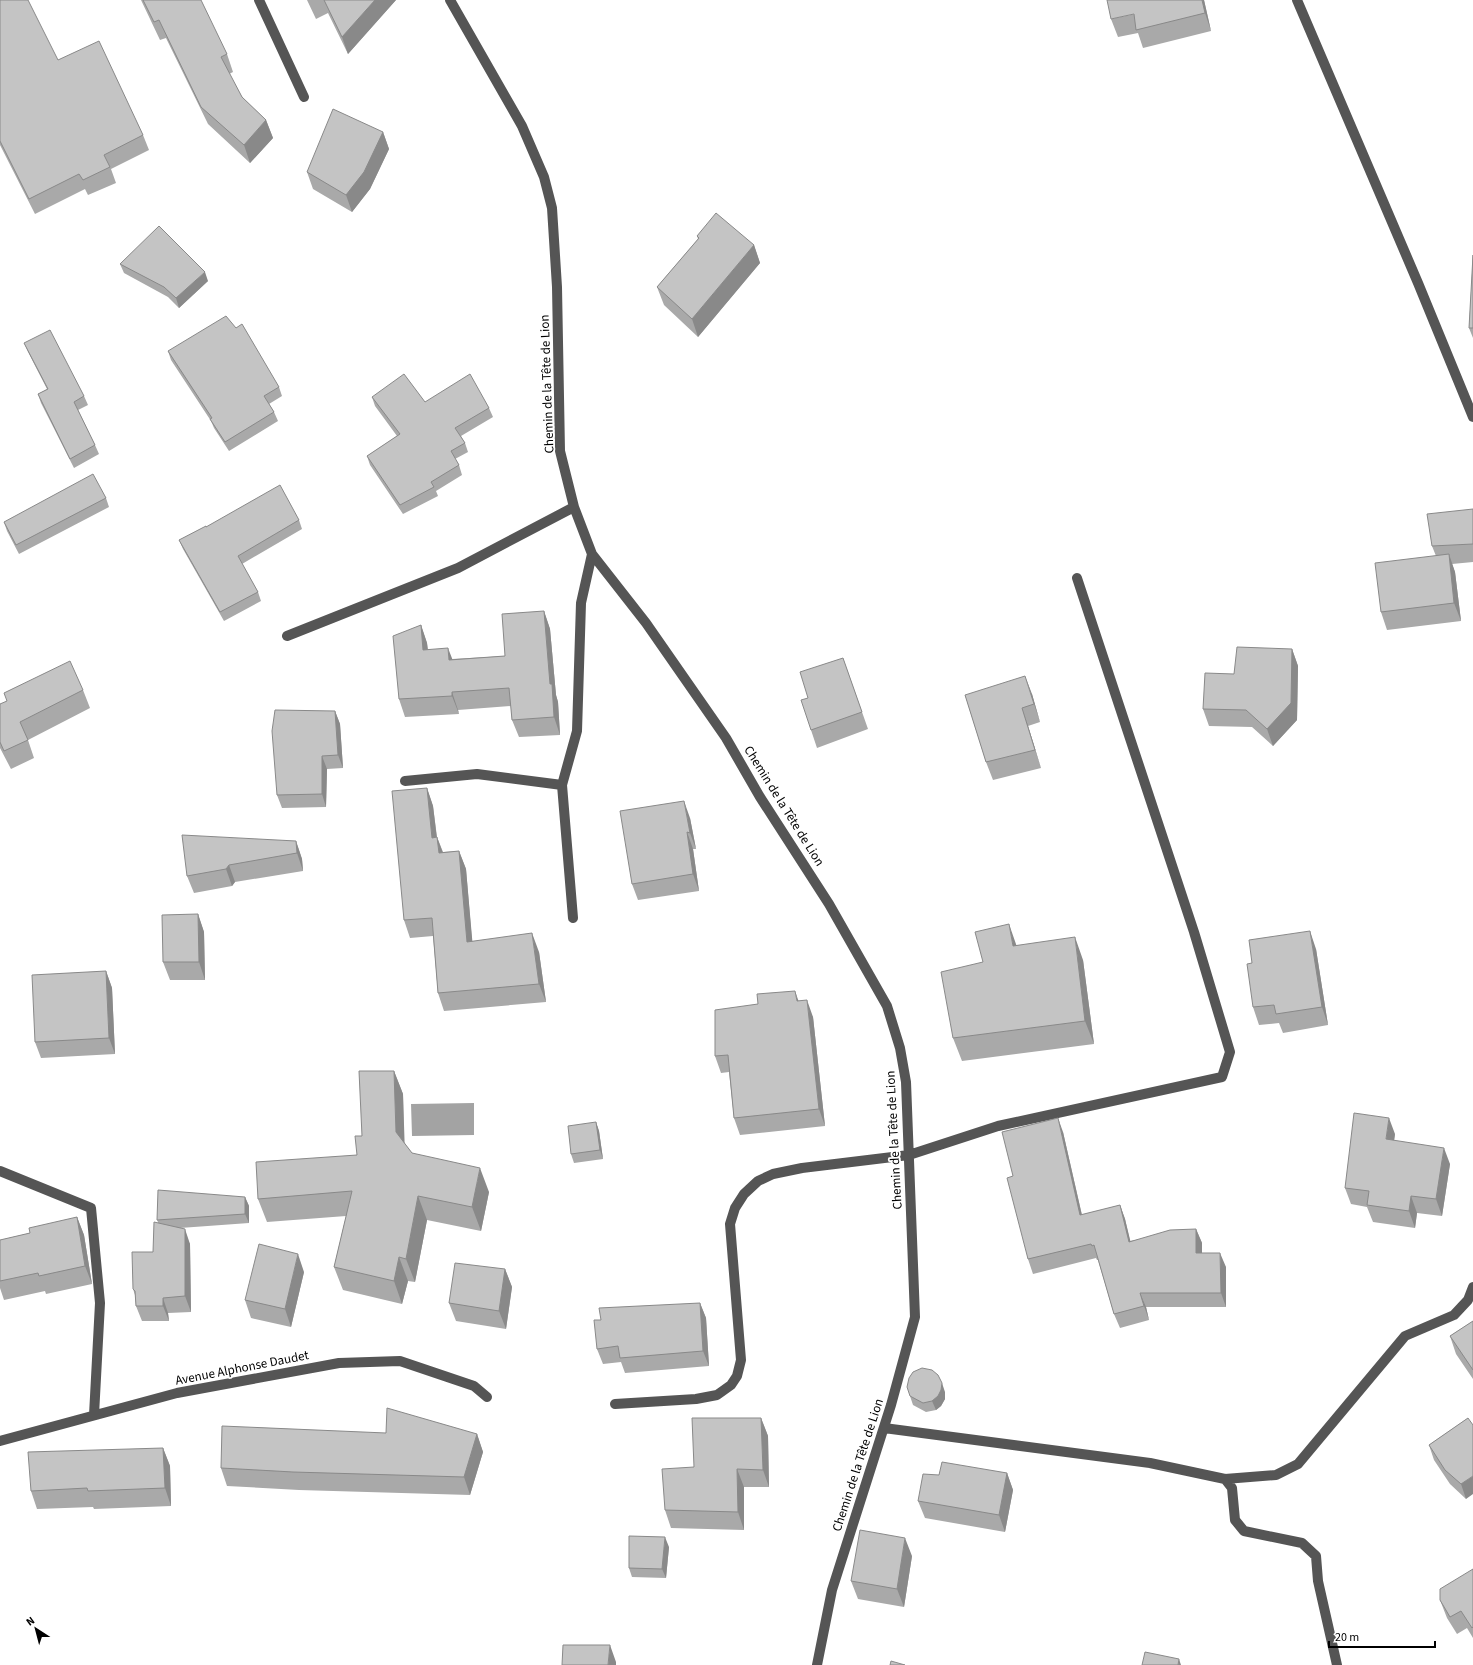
<svg xmlns="http://www.w3.org/2000/svg" width="1473" height="1665" viewBox="0 0 1473 1665" font-family="'Source Sans 3',sans-serif">
	<style>
		.water { fill: #a3a3a3 }
		.lines { fill: none; stroke-linecap: round; stroke-linejoin: round }
		.minor { stroke: #555; stroke-width: 10 }
		.wall { fill: #a9a9a9 }
		.shaded-wall { fill: #898989 }
		.building { fill: #c4c4c4; stroke: #898989 }
		.labels { text-anchor: middle; dominant-baseline: central; stroke-width: 3.5; stroke-linejoin: round; paint-order: stroke }
		.street-label { font-size: 13px; fill: #000; stroke: #fff }
	</style>
	<rect width="100%" height="100%" fill="#fff"/>
	<path class="water" d="M474 1103V1135L412 1136 411 1104Z"/>
	<g class="lines">
		<path class="minor" d="M259 0 304 97
			M450 0 522 126 544 177 552 208 557 287 560 451 574 507 592 554 646 623 726 738 760 797 829 904 887 1006 900 1048 906 1082 915 1317 891 1405 832 1590 817 1665
			M1297 0 1418 283 1473 417
			M287 636 458 568 574 507
			M405 781 477 774 562 785
			M573 918 562 785 577 731 581 603 592 554
			M0 1171 91 1208 100 1303 94 1415
			M615 1404 696 1399 717 1395 731 1385 737 1376 741 1360 730 1224 735 1208 744 1194 758 1181 773 1174 802 1168 909 1155 998 1126 1222 1077 1230 1052 1194 932 1077 578
			M884 1428 1150 1463 1225 1479 1232 1488 1235 1520 1244 1531 1302 1543 1316 1556 1318 1581 1337 1665
			M0 1441 177 1393 339 1363 400 1361 474 1386 487 1397
			M1225 1479 1276 1475 1298 1464 1405 1336 1454 1315 1468 1300 1473 1287"/>
	</g>
	<path class="wall" d="M0 0 58 60 143 135 149 150 111 169 116 183 88 195 85 189 35 214 0 145Z
		M141 0H194L227 54 233 72 229 74 242 97 266 120 273 138 250 163 208 124 166 38 160 40Z
		M307 0H396L348 54 328 13 316 19Z
		M1204 0 1211 31 1143 48 1138 33 1118 37 1111 19Z
		M383 132 389 149 370 189 352 212 313 189 307 172Z
		M697 236 754 245 760 263 698 337 664 305 657 287 698 239Z
		M1473 255V338L1469 328Z
		M120 264 208 281 179 308 168 297 124 273Z
		M24 343 84 396 88 405 78 410 95 445 99 454 74 468 41 403 38 394 47 389 28 352Z
		M168 351 279 387 282 396 269 404 274 412 278 421 229 451 214 428 211 421 171 360Z
		M372 397 489 408 493 417 461 436 465 443 468 452 455 459 459 465 462 475 436 491 438 496 403 514 370 465 367 456 397 436 375 406Z
		M106 498 109 507 19 554 7 531 4 522Z
		M1473 509V562L1452 564 1455 572 1461 621 1387 630 1381 612 1436 556 1432 546Z
		M299 520 302 529 242 564 258 592 261 601 224 621 183 549 179 540 206 527Z
		M544 611 550 629 556 695 558 702 560 735 519 737 512 720 511 706 458 710 459 714 405 717 399 699 421 625 427 643 428 649 452 659 505 656Z
		M1292 649 1298 666 1297 720 1273 746 1252 727 1209 726 1203 709 1234 674Z
		M843 658 868 729 817 748 811 730 808 698Z
		M83 690 90 708 28 740 34 758 11 769 0 748V704Z
		M1032 694 1040 722 1028 726 1041 768 993 780 986 762 965 695Z
		M335 711 340 724 343 768 327 769 326 807 282 808 277 795Z
		M427 788 433 806 437 837 443 852 459 851 466 869 472 941 539 952 546 1002 444 1011 438 993 433 936 410 938 404 920Z
		M690 818 696 849H693L699 891 638 900 632 884Z
		M296 841 302 859 303 871 235 882 232 886 194 893 187 876Z
		M198 914 204 932 205 980H170L163 962Z
		M1017 945 1083 960 1094 1044 962 1061 953 1038 983 962Z
		M1316 949 1328 1025 1283 1033 1279 1023 1259 1025 1253 1007 1252 963Z
		M106 971 112 988 115 1054 41 1058 35 1042Z
		M799 1001 813 1017 825 1126 740 1135 734 1118 729 1072 721 1073 715 1056Z
		M394 1071 403 1094 404 1143 412 1153 489 1192 481 1231 427 1220 415 1282 408 1281 402 1304 343 1290 334 1267 346 1216 267 1222 258 1199 357 1155 362 1136Z
		M596 1122 599 1131 603 1159 574 1163 571 1154Z
		M1063 1132 1082 1215 1120 1205 1125 1219 1130 1241 1196 1229 1202 1243V1253L1226 1267V1307H1146L1149 1320 1120 1328 1114 1314 1098 1260H1097L1096 1258 1033 1274 1028 1259 1013 1176Z
		M1395 1134 1394 1140 1450 1164 1442 1216 1417 1213 1415 1228 1373 1222 1367 1207 1351 1204 1345 1188Z
		M245 1197 249 1206V1223L180 1228 190 1244 191 1312 168 1313 169 1321H142L136 1306 135 1295 133 1289 153 1252 158 1222 157 1220Z
		M77 1217 84 1235 92 1284 46 1294 45 1291 4 1300 0 1288V1240L30 1233Z
		M505 1269 512 1287 506 1329 456 1321 449 1303Z
		M304 1272 291 1327 251 1318 245 1300Z
		M700 1303 706 1318 709 1366 625 1373 621 1362 603 1364 597 1349 601 1320Z
		M1473 1321V1379L1456 1354 1450 1336Z
		M945 1392V1399L941 1406 936 1410 926 1412 913 1405 910 1396Z
		M761 1418 768 1436 769 1487H744V1530L671 1528 665 1510 694 1467Z
		M1468 1418 1466 1499 1450 1484 1434 1460 1429 1445Z
		M386 1433 477 1434 483 1452 470 1495 299 1490 227 1486 221 1468Z
		M163 1448 170 1466 171 1506 94 1509 93 1507 37 1509 31 1491Z
		M1007 1473 1013 1490 1005 1532 925 1518 918 1501 939 1475Z
		M669 1547 666 1578 632 1577 629 1568Z
		M912 1556 904 1607 858 1599 851 1581Z
		M1473 1569V1638L1467 1628 1457 1634 1447 1618 1440 1600Z"/>
	<path class="shaded-wall" d="M375 0H396L348 54 342 37Z
		M1202 0H1204L1211 31 1205 13Z
		M266 120 273 138 250 163 244 145Z
		M383 132 389 149 370 189 352 212 346 195Z
		M754 245 760 263 698 337 692 319Z
		M205 272 208 281 179 308 176 298Z
		M1449 554 1455 572 1461 621 1454 603Z
		M544 611 550 629 556 695 558 702 560 735 554 717 550 684Z
		M421 625 427 643 429 667 423 650Z
		M448 648 455 666 449 660Z
		M1292 649 1298 666 1297 720 1273 746 1267 729Z
		M1025 676 1032 694 1040 722 1034 704Z
		M452 692 458 710 459 714 452 696Z
		M1022 708 1028 726 1041 768 1035 750Z
		M335 711 340 724 343 768 338 755Z
		M322 756 327 769 326 807 322 794Z
		M427 788 433 806 439 856 432 838Z
		M684 801 690 818 696 849 690 833Z
		M687 832 693 849 699 891 693 874Z
		M437 837 444 856 439 853Z
		M296 841 302 859 303 871 297 853Z
		M459 851 466 869 474 960 467 942Z
		M229 865 235 882 232 886 226 869Z
		M198 914 204 932 205 980 199 962Z
		M1009 924 1017 947 1013 946Z
		M1310 931 1316 949 1328 1025 1322 1007Z
		M532 933 539 952 546 1002 539 984Z
		M1075 937 1083 960 1094 1044 1085 1021Z
		M106 971 112 988 115 1054 109 1038Z
		M795 991 801 1008 797 1001Z
		M807 1000 813 1017 825 1126 819 1109Z
		M394 1071 403 1094 405 1155 396 1132Z
		M1058 1118 1063 1132 1085 1229 1080 1215Z
		M1389 1118 1395 1134 1392 1156 1386 1139Z
		M596 1122 599 1131 603 1159 600 1150Z
		M1444 1148 1450 1164 1442 1216 1436 1199Z
		M480 1168 489 1192 481 1231 472 1207Z
		M418 1196 427 1220 415 1282 406 1259Z
		M1411 1196 1417 1213 1415 1228 1409 1211Z
		M245 1197 249 1206V1223L245 1214Z
		M1120 1205 1125 1219 1134 1256 1129 1242Z
		M77 1217 84 1235 92 1284 85 1266Z
		M185 1229 190 1244 191 1312 185 1296Z
		M1196 1229 1202 1243V1267L1196 1253Z
		M1220 1253 1226 1267V1307L1221 1293Z
		M298 1254 304 1272 291 1327 285 1309Z
		M399 1257 408 1281 402 1304 394 1281Z
		M505 1269 512 1287 506 1329 499 1311Z
		M1140 1293 1146 1307 1149 1320 1144 1306Z
		M163 1298 168 1313 169 1321 163 1306Z
		M700 1303 706 1318 709 1366 703 1351Z
		M942 1383 945 1392V1399L941 1406 936 1410 932 1401Z
		M761 1418 768 1436 769 1487 763 1470Z
		M477 1434 483 1452 470 1495 464 1477Z
		M163 1448 170 1466 171 1506 165 1488Z
		M737 1469 744 1487V1530L738 1512Z
		M1007 1473 1013 1490 1005 1532 999 1515Z
		M1473 1476V1494L1466 1499 1461 1484Z
		M665 1537 669 1547 666 1578 662 1569Z
		M905 1538 912 1556 904 1607 897 1589Z
		M610 1645 616 1662V1665H608Z
		M1179 1659 1181 1665H1178Z"/>
	<path class="building" d="M0 0H28L58 60 99 41 143 135 104 155 110 167 83 180 79 174 29 199 0 141Z
		M143 0H201L227 54 221 57 242 97 266 120 244 145 201 107 159 20 154 22Z
		M324 0H375L342 37Z
		M1107 0H1202L1205 13 1136 30 1134 14 1111 19Z
		M333 109 383 132 364 172 346 195 307 172Z
		M716 213 754 245 692 319 657 287 699 238 697 236Z
		M159 226 205 272 176 298 164 287 120 264Z
		M1473 255V328H1469Z
		M226 316 236 328 242 324 279 387 264 396 274 412 225 442 210 419 212 418 168 351Z
		M50 330 84 396 74 402 95 445 70 459 38 394 48 389 24 343Z
		M404 374 425 402 470 374 489 408 455 428 465 443 451 451 459 465 431 482 434 487 400 505 367 456 400 434 372 397Z
		M93 474 106 498 16 545 4 522Z
		M280 485 299 520 238 556 258 592 220 612 179 540 206 526V527Z
		M1473 509V544L1432 546 1427 514Z
		M1449 554 1454 603 1381 612 1375 563Z
		M544 611 550 684H552L554 717 512 720 509 688 452 692V696L399 699 393 636 421 625 423 650 448 648 449 660 505 656 502 614Z
		M1237 647 1292 649 1291 703 1267 729 1246 710 1203 709 1205 673 1234 674Z
		M843 658 862 712 811 730 801 700 808 698 800 672Z
		M70 661 83 690 20 722 28 740 4 751 0 742V704L7 701 4 693Z
		M1025 676 1034 704 1022 708 1035 750 986 762 965 695Z
		M275 710 335 711 338 755 322 756V794L277 795 272 731Z
		M427 788 432 838 437 837 439 853 459 851 467 942 532 933 539 984 438 993 432 918 404 920 392 791Z
		M684 801 690 833 687 832 693 874 632 884 620 811Z
		M182 835 296 841 297 853 229 865 226 869 187 876Z
		M198 914 199 962H163L162 915Z
		M1009 924 1013 946 1075 937 1085 1021 953 1038 941 972 983 962 975 932Z
		M1310 931 1322 1007 1276 1014 1274 1005 1253 1007 1247 964 1252 963 1249 940Z
		M106 971 109 1038 35 1042 32 975Z
		M795 991 797 1001 807 1000 819 1109 734 1118 728 1055 715 1056V1010L758 1004 757 994Z
		M359 1071H394L396 1132 412 1153 480 1168 472 1207 418 1196 406 1259 399 1257 394 1281 334 1267 352 1191 258 1199 256 1162 357 1155 355 1136H362Z
		M1354 1113 1389 1118 1386 1139 1444 1148 1436 1199 1411 1196 1409 1211 1367 1205 1369 1191 1345 1188Z
		M1058 1118 1080 1215 1120 1205 1129 1242 1170 1230 1196 1229V1253H1220L1221 1293H1140L1144 1306 1114 1314 1094 1245 1092 1246 1091 1244 1028 1259 1007 1178 1013 1176 1002 1132Z
		M596 1122 600 1150 571 1154 568 1126Z
		M158 1190 245 1197V1214L157 1220Z
		M77 1217 85 1266 39 1276 38 1273 0 1281V1240L30 1233 29 1228Z
		M154 1222 185 1229V1296L163 1298V1306H136L135 1291 133 1289 132 1252H153Z
		M259 1244 298 1254 285 1309 245 1300Z
		M455 1263 505 1269 499 1311 449 1303Z
		M700 1303 703 1351 620 1358 618 1346 597 1349 594 1320H601L599 1308Z
		M1473 1321V1370L1450 1336Z
		M922 1368 932 1370 938 1375 942 1383 941 1390 938 1396 932 1401 923 1403 910 1396 907 1387 909 1378 913 1372Z
		M387 1408 477 1434 464 1477 293 1472 221 1468 222 1426 386 1433Z
		M692 1418H761L763 1470 737 1469 738 1512 665 1510 662 1469 694 1467Z
		M1468 1418 1473 1425V1476L1461 1484 1445 1470 1429 1445Z
		M163 1448 165 1488 88 1491 87 1488 31 1491 28 1452Z
		M942 1462 1007 1473 999 1515 918 1501 923 1474 939 1475Z
		M860 1530 905 1538 897 1589 851 1581Z
		M629 1536 665 1537 662 1569 629 1568Z
		M1473 1569V1627L1472 1628 1461 1611 1450 1617 1440 1600V1589Z
		M563 1645H610L608 1665H562Z
		M1145 1652 1179 1659 1178 1665H1142Z
		M891 1661 905 1665H890Z"/>
	<g class="labels">
		<g class="street-label">
			<text transform="translate(547 384) rotate(-92)">Chemin de la Tête de Lion</text>
			<text transform="translate(784 806) rotate(58)">Chemin de la Tête de Lion</text>
			<text transform="translate(894 1140) rotate(-93)">Chemin de la Tête de Lion</text>
			<text transform="translate(242 1368) rotate(-11)">Avenue Alphonse Daudet</text>
			<text transform="translate(858 1465) rotate(-72)">Chemin de la Tête de Lion</text>
		</g>
	</g>
	<g transform="translate(36 1629) rotate(324)" stroke="#ffffff" stroke-width="3" paint-order="stroke">
	<path d="M0-3L7 15L0 10L-7 15Z" fill="#000000"/>
	<text y="-6" font-size="11" font-weight="bold" text-anchor="middle" fill="#000000">N</text>
	</g>
	<path d="M1329 1641v6h106v-6" fill="none" stroke="#000000" stroke-width="2"/>
	<text x="1335" y="1641" font-size="12" fill="#000000" stroke="#ffffff" stroke-width="3" paint-order="stroke">20 m</text>
</svg>
